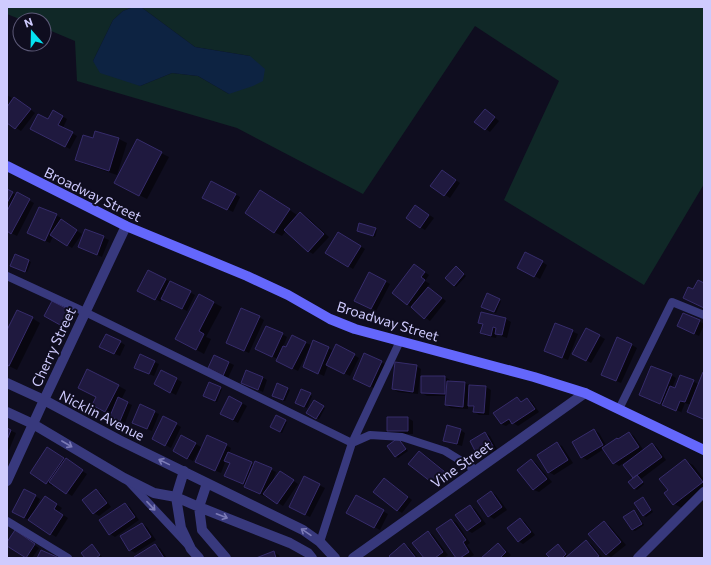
<svg xmlns="http://www.w3.org/2000/svg" width="711" height="565" viewBox="0 0 711 565" font-family="Commissioner,sans-serif">
	<style>
		.green { fill: #102827 }
		.water { fill: #0d2342 }
		.shadow { fill: #0007 }
		.building { fill: #1f193f; stroke: #362c6b }
		.lines { fill: none; stroke-linecap: round; stroke-linejoin: round }
		.service { stroke: #38397d; stroke-width: 8 }
		.minor { stroke: #38397d; stroke-width: 10 }
		.secondary { stroke: #6467fc; stroke-width: 10 }
		.oneway { stroke: #7c7bb7 }
		.labels { text-anchor: middle; dominant-baseline: central; stroke-width: 4; stroke-linejoin: round; paint-order: stroke }
		.street-label { font-size: 14px; fill: #cfcbfe; stroke: #0f0d1f }
	</style>
	<rect width="100%" height="100%" fill="#0f0d1f"/>
	<path class="green" d="M7 7H133L123 11 113 20 93 61 140 86 172 73 198 76 229 94 250 56 195 47 141 7H704V184L644 285 504 200 559 81 475 26 363 194 237 128 77 81 75 41 44 28V20H22L7 14Z"/>
	<path class="water" d="M133 7H141L195 47 250 56 265 69 263 81 253 86 229 94 198 76 172 73 140 86 100 73 93 61 113 20 123 11Z"/>
	<path class="shadow" d="M7 95 12 98 9 103 10 104 20 101 35 113 21 131 7 122Z
		M53 111 67 119 63 128 77 136 70 149 37 132 48 120Z
		M490 114 499 121 490 132 476 122Z
		M96 132 119 139 127 143 117 175 84 164 76 160 94 139Z
		M161 153 169 157 147 199 123 187Z
		M447 174 460 183 450 198 431 186Z
		M7 190 16 195 17 194 34 203 17 236 7 231Z
		M235 194 240 197 233 212 208 200Z
		M268 195 297 215 294 218 301 213 306 216 329 237 313 254 308 251 286 231 282 236 274 232Z
		M416 206 434 218 425 230 420 227Z
		M56 215 61 218 60 220 82 234 72 248 53 236 50 243 28 233Z
		M375 229 377 230 375 237 360 232Z
		M86 230 109 240 102 257 84 249Z
		M339 233 365 249 353 269 327 253Z
		M15 255 31 262 27 272 13 267Z
		M542 262 547 265 540 279 518 267Z
		M414 265 429 275 425 281 430 284 427 287 434 291 446 301 430 321 407 304Z
		M458 269 466 276 456 287 454 285Z
		M369 273 390 284 376 311 360 303Z
		M165 279 195 295 187 311 162 298 161 302 143 293Z
		M199 295 222 307 206 337 211 339 204 354 184 343Z
		M499 300 501 301 496 313 484 308Z
		M53 302 75 315 68 328 45 316Z
		M482 313 506 319 511 322 507 338 501 336 497 334 496 338 486 336 481 333 483 325 479 322Z
		M259 317 264 320 249 353 227 343Z
		M32 318 40 323 17 370 7 365V333Z
		M699 321 704 324V325L699 336 683 328Z
		M555 324 578 334 568 360 550 353Z
		M586 329 605 339 591 363 573 353Z
		M282 334 287 337 283 347 287 349 306 343 311 345 298 371 282 363 278 359 256 349Z
		M120 342 125 345 120 356 106 350Z
		M314 342 334 351 354 355 359 358 350 376 328 365 324 376 309 369Z
		M632 345 637 348 621 383 607 377Z
		M215 356 234 365 228 378 214 371Z
		M154 362 159 364 154 376 141 371Z
		M381 362 386 365 376 389 354 379Z
		M416 366 421 369 418 394 398 392 393 389Z
		M88 370 126 390 121 400 132 405 125 423 116 419 111 415 101 409Z
		M161 371 182 382 176 395 160 387Z
		M704 373V419L688 412 691 405 685 403 681 413V412L645 398 640 395 671 375 676 378 672 388 675 389 693 381 699 385Z
		M262 377 267 380 263 392 247 385Z
		M445 377 450 380V382L465 383 470 386 486 387 491 390 489 415H479L474 412V408L468 405V409L451 408 446 405 447 396H427L422 393Z
		M278 384 290 390 285 401 275 397Z
		M220 388 222 389 217 402 206 397Z
		M302 390 312 396 307 408 296 402Z
		M517 398 523 402 527 399 532 402 539 412 518 426 512 422 506 426 501 424Z
		M314 402 325 408 319 419 307 413Z
		M242 403 247 406 238 423 226 417Z
		M154 412 159 414 152 431 133 423Z
		M276 416 287 422 282 433 271 427Z
		M408 418 413 421V434H393L388 431Z
		M176 424 181 427 171 448 158 441Z
		M7 429 16 433 9 450 7 449Z
		M460 430 465 433 462 446 450 443 445 440Z
		M594 430 599 433 607 447 629 433 634 436 644 451 652 444 657 447 666 460 641 479 644 484 637 490 634 488 635 478 625 465 631 460 630 459 619 466 614 463 604 449 587 460 582 457Z
		M485 433 490 436 497 449 483 457 478 454Z
		M182 436 201 447 193 461 174 451Z
		M400 441 408 451 398 458 396 456 389 446Z
		M557 444 562 446 573 463 554 475 549 472Z
		M226 445 231 448 229 454 254 465 256 462 276 472 273 480H274L285 475 298 484 283 506 266 495V497L250 490 245 487 246 485 231 479V463L226 460 221 473 202 465Z
		M53 452 87 474 72 496 53 484 52 486 47 483Z
		M420 452 425 455 450 475 440 487 435 484Z
		M531 460 536 463 552 482 539 492 534 490Z
		M685 461 693 465 704 479V491L682 508 674 504 669 490Z
		M304 478 325 488 310 517 295 510Z
		M389 482 412 500 402 513 397 510Z
		M96 490 101 493 111 507 99 516 94 513 84 500Z
		M491 492 496 495 507 510 494 519 489 516Z
		M35 496 40 499 34 511H35L50 500 62 508 59 512 68 518 56 537 29 520 14 512Z
		M356 497 388 514 380 530 348 513Z
		M643 499 645 500 653 512 646 517 643 515Z
		M125 504 130 507 139 520 115 537 110 534Z
		M470 506 475 509 486 524 472 533 467 530Z
		M634 511 636 512 644 525 635 531 632 530Z
		M520 519 525 522 535 535 523 544 518 541Z
		M452 520 457 523 470 543 467 545 474 555 469 558H457Z
		M604 522 609 525 626 545 611 557 606 554Z
		M142 524 147 527 156 540 135 553 130 550Z
		M428 532 433 535 448 555 444 558H425Z
		M20 535 39 548 32 558H27L7 544Z
		M586 541 591 544 603 558H551L558 545 560 546 568 556Z
		M404 544 409 547 418 558H393Z
		M498 544 503 547 511 555 508 558H482Z
		M155 545 160 548 167 558H135Z
		M92 546 94 547 102 557 100 558H86Z
		M273 552 279 555 280 558H259Z"/>
	<path class="building" d="M14 97 31 109 15 129 7 123V107Z
		M485 109 495 117 485 130 474 122Z
		M53 110 63 116 58 125 73 132 65 147 30 129 38 114 48 119Z
		M95 131 119 138 109 171 75 160 83 135 93 138Z
		M137 139 162 152 139 196 114 183Z
		M442 170 456 180 444 196 430 186Z
		M211 181 236 194 227 210 202 198Z
		M7 189 13 192 7 203Z
		M260 190 290 209 274 233 245 213Z
		M17 192 30 199 11 234 7 231V211Z
		M415 205 429 215 420 228 406 218Z
		M39 207 57 214 45 241 27 233Z
		M300 212 324 234 308 252 284 230Z
		M61 219 77 230 67 246 50 235Z
		M359 223 376 228 373 236 357 231Z
		M85 229 104 236 97 255 78 247Z
		M338 232 361 246 348 267 325 253Z
		M525 252 543 261 534 277 517 268Z
		M15 254 29 260 25 272 10 266Z
		M414 264 425 272 421 277 425 280 407 305 392 293Z
		M456 266 464 274 454 286 445 278Z
		M148 270 166 279 155 300 137 291Z
		M369 272 386 281 371 309 354 301Z
		M698 280 704 283V308L683 298 688 287 693 289Z
		M170 281 191 291 182 309 161 299Z
		M428 287 442 298 424 319 411 307Z
		M487 293 500 299 494 312 481 307Z
		M199 294 214 302 199 331 204 334 196 350 175 339Z
		M52 301 71 311 62 326 44 316Z
		M241 308 260 316 244 351 226 343Z
		M17 310 33 317 9 366 7 365V330Z
		M481 312 506 318 502 335 495 334 496 328 493 327 491 336 480 333 483 324 478 323Z
		M683 313 700 320 694 334 677 326Z
		M555 323 573 330 562 358 544 351Z
		M266 326 283 333 272 357 255 349Z
		M586 328 600 335 586 361 572 354Z
		M106 334 121 341 114 354 99 347Z
		M292 335 306 342 292 369 276 361 283 346 286 347Z
		M617 337 632 344 616 381 601 375Z
		M313 340 329 347 318 374 303 367Z
		M336 344 355 354 344 374 326 365Z
		M364 353 382 361 370 387 353 379Z
		M140 354 155 361 149 374 134 368Z
		M214 355 229 362 223 376 208 368Z
		M395 362 417 365 413 392 392 389Z
		M651 366 672 374 660 404 639 395Z
		M87 369 119 385 105 412 92 405 96 397 78 388Z
		M161 370 177 378 170 393 154 384Z
		M246 370 263 377 258 390 241 383Z
		M703 372H704V417L703 419 687 412Z
		M680 375 694 380 685 402 680 401 676 411 662 405 670 386 675 388Z
		M421 376H445V394L421 393Z
		M447 381 465 382 463 407 445 405Z
		M209 382 221 387 215 401 203 396Z
		M277 383 288 388 283 400 272 396Z
		M469 385 486 386 484 413 473 412 474 406H468Z
		M301 389 311 393 304 407 295 403Z
		M229 396 242 403 233 420 220 414Z
		M118 397 128 402 120 421 110 416Z
		M517 397 521 402 527 398 535 409 512 424 509 419 501 424 493 413Z
		M314 400 324 406 316 419 306 413Z
		M140 404 155 411 147 429 132 423Z
		M276 415 286 420 280 432 270 427Z
		M163 416 177 423 165 446 152 439Z
		M387 417H408V431H387Z
		M447 425 461 429 457 444 443 441Z
		M7 428 11 430 7 440Z
		M594 429 603 445 581 458 572 442Z
		M485 432 493 446 477 455 470 441Z
		M629 432 639 447 613 464 602 448 617 438 618 439Z
		M181 435 196 443 187 459 173 451Z
		M207 435 227 444 215 471 195 462Z
		M398 438 406 449 395 457 387 446Z
		M557 442 568 460 548 473 537 455Z
		M652 443 662 457 633 478 623 465Z
		M47 447 64 458 46 484 30 473Z
		M419 451 445 472 435 485 408 464Z
		M228 452 252 462 243 484 224 476 230 463 224 461Z
		M66 458 83 470 66 494 49 482Z
		M531 459 547 479 533 490 517 470Z
		M685 459 703 482 673 505 664 493 668 490 659 479Z
		M255 461 272 468 260 494 244 487Z
		M280 471 294 480 277 504 263 494Z
		M637 475 643 482 634 489 628 482Z
		M304 476 320 484 305 515 289 507Z
		M384 478 408 497 397 511 373 492Z
		M24 489 36 495 24 518 12 512Z
		M96 489 107 503 93 514 82 500Z
		M491 491 502 507 488 517 477 501Z
		M356 495 384 510 374 528 346 513Z
		M45 496 57 504 54 509 63 515 50 535 28 520Z
		M643 497 651 510 643 516 634 503Z
		M125 503 135 517 109 535 99 520Z
		M470 505 481 521 467 531 455 515Z
		M634 510 642 524 632 530 623 517Z
		M520 518 531 532 518 542 507 528Z
		M451 519 466 540 463 542 469 552 460 558H456L436 529Z
		M604 521 621 542 606 555 588 534Z
		M142 523 151 537 129 551 120 536Z
		M15 530 35 544 26 558 7 546V542Z
		M428 531 443 552 435 558H424L412 543Z
		M586 540 599 556 596 558H565Z
		M404 543 416 558H391L389 556Z
		M498 543 506 552 500 558H481Z
		M92 544 100 555 96 558H85L81 553Z
		M155 544 164 558H134V557Z
		M558 544 566 554 562 558H550L546 554Z
		M41 550 57 557 56 558H37Z
		M274 551 276 558H256Z"/>
	<g class="lines">
		<path class="service" d="M7 276 85 312 352 443 370 435 402 437 445 451 476 470
			M619 409 672 302 704 315
			M128 481 187 544
			M7 521 68 558
			M320 542 352 443 400 341"/>
		<path class="minor" d="M7 383 44 400 119 440 303 530 320 542 335 558
			M7 412 33 424 124 478 154 493 176 497 199 507 290 543 308 553 312 558
			M184 471 176 497 181 528 191 549 199 558
			M7 481 44 400 126 226
			M207 483 199 507 202 530 226 558
			M353 558 585 393
			M638 558 704 492"/>
		<path class="secondary" d="M7 166 126 226 247 276 288 295 330 319 355 329 534 377 585 393 704 450"/>
	</g>
	<defs><path id="oneway-shaft" d="M-6 0H5M1.5-3L5.5 0L1.5 3" fill="none" stroke-width="1.6" stroke-linecap="round" stroke-linejoin="round"/></defs>
	<g class="oneway">
		<use href="#oneway-shaft" transform="translate(67 444) rotate(30)"/>
		<use href="#oneway-shaft" transform="translate(164 462) rotate(-154)"/>
		<use href="#oneway-shaft" transform="translate(151 506) rotate(47)"/>
		<use href="#oneway-shaft" transform="translate(222 516) rotate(21)"/>
		<use href="#oneway-shaft" transform="translate(306 532) rotate(-146)"/>
	</g>
	<g class="labels">
		<g class="street-label">
			<text transform="translate(93 194) rotate(26)">Broadway Street</text>
			<text transform="translate(388 321) rotate(17)">Broadway Street</text>
			<text transform="translate(53 347) rotate(-65)">Cherry Street</text>
			<text transform="translate(102 415) rotate(27)">Nicklin Avenue</text>
			<text transform="translate(461 464) rotate(-35)">Vine Street</text>
		</g>
	</g>
	<rect width="711" height="565" fill="none" stroke="#cfcbfe" stroke-width="16"/>
	<g transform="translate(32 32) rotate(340)"><circle r="19" fill="#0f0d1f" stroke="#5c5978"/>
	<path d="M0-3L7 15L0 10L-7 15Z" fill="#05e2f0"/>
	<text y="-6" font-size="11" font-weight="bold" text-anchor="middle" fill="#cfcbfe">N</text>
	</g>
</svg>
